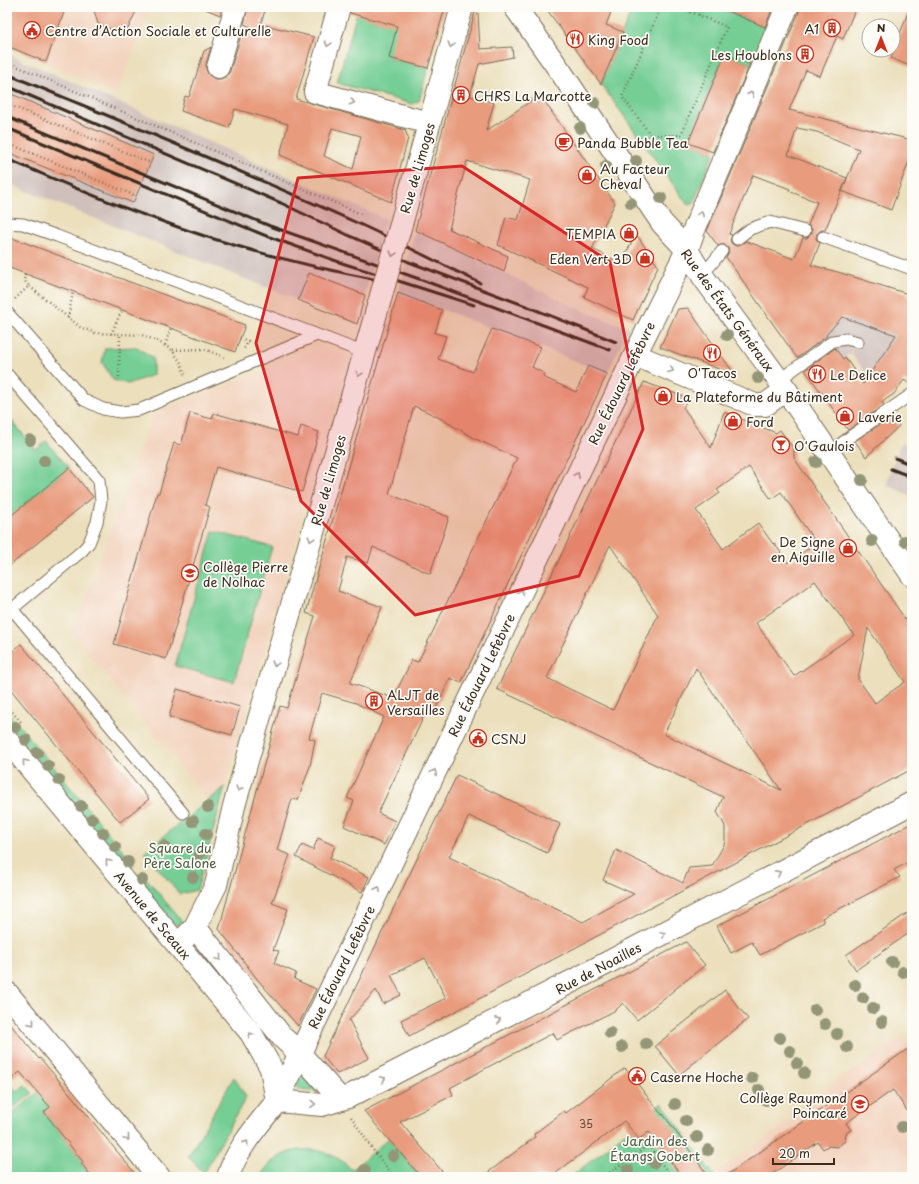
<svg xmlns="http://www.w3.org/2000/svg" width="919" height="1184" viewBox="0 0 919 1184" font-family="'Playpen Sans',sans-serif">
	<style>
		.built { fill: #f3d4bf }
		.industrial { fill: #cfc0bb }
		.green { fill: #75ce94; stroke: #587c59 }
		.building { fill: #e89b7d; fill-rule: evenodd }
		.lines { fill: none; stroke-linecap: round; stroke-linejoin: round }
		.service-casing { stroke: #796955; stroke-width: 13 }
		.minor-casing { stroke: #796955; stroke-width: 24 }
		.tertiary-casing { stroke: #796955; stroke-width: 24 }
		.primary-casing { stroke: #796955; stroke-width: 24 }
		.path { stroke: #796955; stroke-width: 2.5; stroke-dasharray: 1 3; stroke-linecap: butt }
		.service { stroke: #fff; stroke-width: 11 }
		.minor { stroke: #fff; stroke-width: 22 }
		.tertiary { stroke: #fff; stroke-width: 22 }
		.primary { stroke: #fff; stroke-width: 22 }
		.rail { stroke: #3b2a1e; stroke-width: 3 }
		.minor-bridge-casing { stroke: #796955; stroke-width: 24; stroke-linecap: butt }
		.minor-bridge { stroke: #fff; stroke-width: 22 }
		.tree { fill: #949678 }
		.oneway { stroke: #a79f9a }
		.marked { fill: #d62828; fill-opacity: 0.2; stroke: #d62828; stroke-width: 3; stroke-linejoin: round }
		.labels { text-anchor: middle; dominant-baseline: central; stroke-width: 3.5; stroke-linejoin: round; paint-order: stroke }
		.number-label { font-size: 11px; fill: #664636 }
		.poi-label { font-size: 13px; fill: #3b2a1e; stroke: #fdfcf7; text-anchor: start }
		.street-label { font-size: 13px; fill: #3b2a1e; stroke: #fdfcf7 }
		.park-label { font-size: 13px; fill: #4c5b41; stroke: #fdfcf7 }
	</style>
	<rect width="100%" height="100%" fill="#fdfcf7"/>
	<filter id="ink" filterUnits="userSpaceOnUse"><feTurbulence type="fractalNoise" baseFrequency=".025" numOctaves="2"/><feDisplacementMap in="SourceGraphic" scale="8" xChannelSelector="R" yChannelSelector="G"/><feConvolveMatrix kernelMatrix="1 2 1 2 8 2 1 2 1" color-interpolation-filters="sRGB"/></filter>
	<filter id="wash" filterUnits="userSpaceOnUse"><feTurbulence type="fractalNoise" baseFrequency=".012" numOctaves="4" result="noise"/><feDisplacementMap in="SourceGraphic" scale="16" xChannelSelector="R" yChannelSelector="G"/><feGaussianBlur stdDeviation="0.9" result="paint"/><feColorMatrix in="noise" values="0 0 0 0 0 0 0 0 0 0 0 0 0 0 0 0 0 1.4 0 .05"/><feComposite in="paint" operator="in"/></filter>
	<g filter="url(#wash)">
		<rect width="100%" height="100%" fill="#ebdfbc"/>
		<path class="built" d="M7 7H151L116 94 7 46Z
			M322 348 348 357 225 787 208 800 70 631 81 613 153 414Z
			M903 1036 912 1049V1177H715L713 1175 809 1107 807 1102Z"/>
		<path class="industrial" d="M7 54 386 219 357 324 7 183Z
			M415 230 583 311 629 328 607 374 541 347 398 293Z
			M844 318 878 329 912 336 887 349 873 369 879 374 871 380 851 353 843 359 835 347 803 368 814 349 840 320Z
			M901 443 912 447V496L886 485Z"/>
		<path class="green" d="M633 7H717L766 27 751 64 725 54 689 142 714 153 693 204 688 205 601 84Z
			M358 9 404 27 389 58 428 68 419 101 412 104 337 83Z
			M137 347 153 358V375L128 384 113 380 102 362 105 348Z
			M7 415 36 450 46 441 69 468 7 519Z
			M213 531 272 547 234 682 175 666Z
			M7 711 134 864 128 870 7 723Z
			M225 787 197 890 180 894 144 852Z
			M141 872 184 924 177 925 171 922 135 878Z
			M303 1071 321 1092 299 1090C294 1083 300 1077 303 1071Z
			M234 1077 246 1097 204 1173 188 1157Z
			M57 1078 60 1081 46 1092 55 1104 44 1112 83 1162 81 1164 92 1177H7V1117Z
			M7 1080 17 1092 25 1085 33 1093 7 1113Z
			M662 1103 715 1177H571Z
			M388 1139 421 1177H260C280 1141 326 1142 352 1170Z"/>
		<g id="blocks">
			<path class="building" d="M7 7H66L46 62 7 46Z
				M93 7H138L125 35 98 24Z
				M203 7H223L220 15 203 8Z
				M248 7H266L261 24 314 37 296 99 405 130 408 138 391 202 280 155 288 124 235 109 229 128 181 111 185 96 189 97 204 51 211 47 206 64V70L209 75 215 79H221L227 76 230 71 242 32 251 27 244 24ZM332 128 361 136 353 169 324 156Z
				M351 7H445L428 68 389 58 397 26 350 13Z
				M545 7H613L606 25 623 32 601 84Z
				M718 7H773L765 27Z
				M799 7H856L843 39 837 36 820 76 806 70 789 110 912 140V153L891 210 842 191 859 149 817 132 797 128 788 155 847 178 825 230H821L817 234 816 239 820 243 811 265 838 272 908 294 907 298 912 300V385L904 380 894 394 882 402 884 405 848 430 805 370 835 348 843 359 845 357 863 384 896 335 842 317 826 335 827 336 797 358 726 257 729 252 728 248 723 244 718 246 707 231 799 12ZM753 175 790 189 789 191 817 202 808 225 812 229V233L807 238H803L794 259 746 241 738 246H735L731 243 730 240 732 235 729 234Z
				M910 7H912V67L891 58Z
				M475 12 478 13 480 49 512 47 513 57 479 64 470 96 494 103 486 131 540 95 615 203 592 249 621 263 636 234 658 266 633 320 584 297 588 287 498 245 506 217 518 220 530 180 467 161 449 229 508 256 504 272 415 230Z
				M725 54 750 64 713 152 688 143Z
				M7 92 154 155 133 203 7 152Z
				M7 236 245 325 235 352 7 267Z
				M309 273 365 295 357 324 298 300Z
				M398 293 442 310 435 333 446 336 438 359 473 372 492 329 541 347 532 367 545 374 543 377 576 392 588 366 607 374 461 683 450 678 434 713 427 710 378 813 395 821 384 845 344 826 354 801 347 798 384 717 356 703 322 693 309 738 315 740 310 766 298 800 292 799 277 850 290 855 272 903 288 909 273 950 279 951 274 963 296 973 294 979 316 989 298 1026 258 980 219 929 280 706 287 708 315 616 306 613ZM414 406 434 415 476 439 517 458 418 662 412 660 393 698 350 683 382 607 338 591 347 557 368 563 373 547 430 574 449 517 389 494Z
				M688 308 699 324 735 375 660 347 678 309Z
				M644 382 690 399 683 407 711 448 724 412 776 433 780 430 794 449V458L912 629V769L409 1036 401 1020 446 998 425 958 391 975 401 995 383 1004 376 990 349 1020 369 1058 337 1074 323 1056 457 775 560 824 547 853 469 816 449 857 583 922 634 894 603 880 616 850 683 883 689 868 712 866 724 845 725 840V827L723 822 717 812 723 797 497 689ZM749 467 771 499 781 492 816 543 788 563 774 543 773 544 758 523 723 549 696 510 720 493 717 490ZM610 545 658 615 613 710 547 678ZM815 581 854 635 794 676 756 623ZM868 628 905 682 875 703 858 679ZM696 668 781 790 664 734Z
				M190 413 212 419 214 413 298 437 301 426 319 432 302 492 216 467 205 505 210 507 166 659 114 644 157 493H159L174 443 181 445Z
				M892 416 899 426 866 457 855 441Z
				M69 468 93 497 7 568V519Z
				M21 644 149 799 120 822 7 685V656Z
				M177 689 240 707 232 735 169 717Z
				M912 823V860L894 870 900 877 822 918 824 922 760 955 752 942 731 953 717 926Z
				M318 838 335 846 330 858 369 877 362 892 296 857 302 845 313 850Z
				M912 910V931L856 970 846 955Z
				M686 942 705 965 637 1020 623 1003 616 1010 557 1040 553 1033 488 1067 450 1088 453 1095 400 1122 447 1177H421L364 1111Z
				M725 990 748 1019 679 1075 655 1046Z
				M7 1020 39 1059 40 1058 57 1078 138 1177H92L81 1163 83 1162 44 1112 50 1107 20 1072 7 1082Z
				M912 1046V1118L893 1090 846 1123 851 1130 846 1133 845 1141 837 1147 828 1146 823 1149 818 1142 768 1177H724Z
				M625 1068 662 1115 663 1114 709 1177H682L649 1132 639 1139 624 1121 551 1177H482L535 1137 534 1134 564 1111 566 1113Z"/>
		</g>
	</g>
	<g filter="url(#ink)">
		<use href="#blocks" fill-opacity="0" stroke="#796955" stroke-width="1"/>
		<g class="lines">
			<g class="service-casing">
				<path id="service" d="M7 223 23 224 57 236 365 353
					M823 237 912 269
					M737 239 750 229 770 222 805 231
					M710 266 722 251
					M7 312 84 400 103 409 120 412 139 410 317 335
					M7 374 99 480 101 501 97 522 89 543 82 551 12 609 183 813
					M779 380 833 341 846 339 858 342
					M829 453 851 436 912 394"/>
			</g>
			<g class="minor-casing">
				<path id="minor" d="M339 7 315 92 429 123
					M218 67 236 7
					M403 217 462 7
					M635 355 755 405H765L786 390
					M7 740 251 1033 271 1068 277 1101
					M195 927 283 1038 300 1054 340 1099
					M178 945 195 927 216 885 234 806 381 296
					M7 993 159 1177
					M277 1101 635 355 687 250 694 230 787 7"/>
			</g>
			<g class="tertiary-casing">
				<path id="tertiary" d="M228 1177C236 1149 259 1124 277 1101L322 1105 348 1097 586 974 912 803"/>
			</g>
			<g class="primary-casing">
				<path id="primary" d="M515 7 563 75 662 223 687 250 704 278 786 390 912 575"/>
			</g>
			<path class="path" d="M661 7 622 97 651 135H681L727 27 679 7
				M699 15 703 7
				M7 62 361 214
				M7 104 151 163
				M7 143 136 196
				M25 274 24 280 29 286
				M15 299 29 286 80 327 95 333 142 335 159 342 172 350 181 363 185 375
				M68 318 73 292
				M111 334 122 310
				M240 338 248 341 244 349
				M165 345 171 328
				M173 350 204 349 224 357
				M119 377 120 335
				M7 706 21 722
				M351 1117 374 1151 394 1177
				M603 1177 649 1145 671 1177"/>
			<use href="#service" class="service"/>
			<use href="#minor" class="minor"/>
			<use href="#tertiary" class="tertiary"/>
			<use href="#primary" class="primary"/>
			<path class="rail" d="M7 74C124 122 240 170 355 222 397 241 439 263 480 283
				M7 86 281 203 350 236 409 262 526 306 616 342
				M7 117 270 226 422 280 610 350
				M7 128 264 235 342 263 474 305
				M7 159C55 179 103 201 153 218 227 246 305 266 383 281
				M895 458 912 465
				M891 469 912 477"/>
			<g class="minor-bridge-casing">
				<path id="minor-bridge" d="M381 296 403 217"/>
			</g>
			<use href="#minor-bridge" class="minor-bridge"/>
		</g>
		<g class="tree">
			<circle cx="595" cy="103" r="6"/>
			<circle cx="580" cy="128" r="6"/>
			<circle cx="636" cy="161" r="6"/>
			<circle cx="606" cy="166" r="6"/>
			<circle cx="661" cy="198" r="6"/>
			<circle cx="631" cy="203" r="6"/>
			<circle cx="727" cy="335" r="6"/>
			<circle cx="758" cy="378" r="6"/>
			<circle cx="30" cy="440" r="6"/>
			<circle cx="44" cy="461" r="6"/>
			<circle cx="816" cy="462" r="6"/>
			<circle cx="862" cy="480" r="6"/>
			<circle cx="872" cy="541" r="6"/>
			<circle cx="905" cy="541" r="6"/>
			<circle cx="15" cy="727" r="6"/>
			<circle cx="26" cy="740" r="6"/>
			<circle cx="37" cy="753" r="6"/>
			<circle cx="48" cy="766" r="6"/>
			<circle cx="59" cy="780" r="6"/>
			<circle cx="81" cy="806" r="6"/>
			<circle cx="208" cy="807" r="6"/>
			<circle cx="92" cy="819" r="6"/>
			<circle cx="193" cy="821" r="6"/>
			<circle cx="103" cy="833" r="6"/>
			<circle cx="206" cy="834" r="6"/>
			<circle cx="164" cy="846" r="6"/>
			<circle cx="115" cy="847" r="6"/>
			<circle cx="199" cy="855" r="6"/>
			<circle cx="128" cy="862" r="6"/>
			<circle cx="193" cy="877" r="6"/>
			<circle cx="142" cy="880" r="6"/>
			<circle cx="892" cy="962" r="6"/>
			<circle cx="903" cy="972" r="6"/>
			<circle cx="855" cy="985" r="6"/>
			<circle cx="863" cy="998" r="6"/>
			<circle cx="873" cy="1008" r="6"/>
			<circle cx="815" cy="1010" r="6"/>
			<circle cx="882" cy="1022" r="6"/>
			<circle cx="825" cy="1024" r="6"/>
			<circle cx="610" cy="1033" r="6"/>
			<circle cx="837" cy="1034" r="6"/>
			<circle cx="780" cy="1038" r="6"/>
			<circle cx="646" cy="1044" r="6"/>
			<circle cx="622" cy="1047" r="6"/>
			<circle cx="847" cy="1047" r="6"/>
			<circle cx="790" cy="1051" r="6"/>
			<circle cx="797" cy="1063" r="6"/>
			<circle cx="804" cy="1073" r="6"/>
			<circle cx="752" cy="1078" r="6"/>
			<circle cx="759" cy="1090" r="6"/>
			<circle cx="766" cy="1100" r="6"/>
			<circle cx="675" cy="1104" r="6"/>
			<circle cx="686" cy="1121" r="6"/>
			<circle cx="902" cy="1127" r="6"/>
			<circle cx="697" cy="1137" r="6"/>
			<circle cx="708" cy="1150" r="6"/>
			<circle cx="393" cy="1156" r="6"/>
			<circle cx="654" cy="1163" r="6"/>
			<circle cx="365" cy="1170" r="6"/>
			<circle cx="628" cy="1170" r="6"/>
		</g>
		<defs><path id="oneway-chevron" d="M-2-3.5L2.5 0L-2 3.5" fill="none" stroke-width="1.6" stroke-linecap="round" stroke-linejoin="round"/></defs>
		<g class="oneway">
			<use href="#oneway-chevron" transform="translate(328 44) rotate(106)"/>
			<use href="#oneway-chevron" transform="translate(451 45) rotate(106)"/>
			<use href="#oneway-chevron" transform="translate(751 94) rotate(-67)"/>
			<use href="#oneway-chevron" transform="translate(352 102) rotate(15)"/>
			<use href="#oneway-chevron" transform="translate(701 214) rotate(-67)"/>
			<use href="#oneway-chevron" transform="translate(393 254) rotate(106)"/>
			<use href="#oneway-chevron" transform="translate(671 370) rotate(23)"/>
			<use href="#oneway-chevron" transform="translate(359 374) rotate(106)"/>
			<use href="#oneway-chevron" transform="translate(577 475) rotate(-64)"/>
			<use href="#oneway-chevron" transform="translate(311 539) rotate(106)"/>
			<use href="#oneway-chevron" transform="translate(521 592) rotate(-64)"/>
			<use href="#oneway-chevron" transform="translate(275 664) rotate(106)"/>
			<use href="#oneway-chevron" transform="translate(25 762) rotate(-130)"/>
			<use href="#oneway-chevron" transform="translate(434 772) rotate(-64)"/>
			<use href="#oneway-chevron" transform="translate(239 789) rotate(106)"/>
			<use href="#oneway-chevron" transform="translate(108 862) rotate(-130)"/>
			<use href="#oneway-chevron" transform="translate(778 873) rotate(-28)"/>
			<use href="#oneway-chevron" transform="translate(378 889) rotate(-64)"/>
			<use href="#oneway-chevron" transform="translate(663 934) rotate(-28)"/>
			<use href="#oneway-chevron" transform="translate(219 958) rotate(51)"/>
			<use href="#oneway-chevron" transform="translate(498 1020) rotate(-27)"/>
			<use href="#oneway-chevron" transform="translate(32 1023) rotate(51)"/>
			<use href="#oneway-chevron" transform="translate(251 1035) rotate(-124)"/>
			<use href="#oneway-chevron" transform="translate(383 1079) rotate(-27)"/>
			<use href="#oneway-chevron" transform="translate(313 1104) rotate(4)"/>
			<use href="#oneway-chevron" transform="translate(127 1138) rotate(50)"/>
			<use href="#oneway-chevron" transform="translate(246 1143) rotate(-55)"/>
		</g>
	</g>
	<path class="marked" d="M462 166 610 262 643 429 579 576 415 615 301 501 256 343 298 178Z"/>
	<defs>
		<g id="building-ring" transform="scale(0.9)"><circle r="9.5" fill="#fdfcf7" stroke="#c8321e" stroke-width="1.5"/><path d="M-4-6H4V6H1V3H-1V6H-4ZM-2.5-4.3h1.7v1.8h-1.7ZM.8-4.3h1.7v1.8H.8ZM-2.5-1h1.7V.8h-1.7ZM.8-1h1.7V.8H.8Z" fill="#c8321e"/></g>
		<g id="civic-ring" transform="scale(0.9)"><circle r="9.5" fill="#fdfcf7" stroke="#c8321e" stroke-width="1.5"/><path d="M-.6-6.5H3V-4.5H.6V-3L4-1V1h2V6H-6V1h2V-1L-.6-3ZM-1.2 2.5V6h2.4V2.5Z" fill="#c8321e"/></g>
		<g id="restaurant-ring" transform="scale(0.9)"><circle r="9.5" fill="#fdfcf7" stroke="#c8321e" stroke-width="1.5"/><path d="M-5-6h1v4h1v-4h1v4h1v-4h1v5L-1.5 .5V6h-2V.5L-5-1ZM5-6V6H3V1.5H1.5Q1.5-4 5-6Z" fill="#c8321e"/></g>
		<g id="cafe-ring" transform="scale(0.9)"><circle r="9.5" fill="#fdfcf7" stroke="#c8321e" stroke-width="1.5"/><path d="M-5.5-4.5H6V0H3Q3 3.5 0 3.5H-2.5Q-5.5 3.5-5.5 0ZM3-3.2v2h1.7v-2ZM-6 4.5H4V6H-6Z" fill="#c8321e"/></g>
		<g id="shop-ring" transform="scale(0.9)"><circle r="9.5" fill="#fdfcf7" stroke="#c8321e" stroke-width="1.5"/><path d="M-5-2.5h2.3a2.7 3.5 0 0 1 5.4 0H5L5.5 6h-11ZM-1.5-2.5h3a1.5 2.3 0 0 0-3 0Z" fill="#c8321e"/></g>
		<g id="bar-ring" transform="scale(0.9)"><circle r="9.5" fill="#fdfcf7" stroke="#c8321e" stroke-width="1.5"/><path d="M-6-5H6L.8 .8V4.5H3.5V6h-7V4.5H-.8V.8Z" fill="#c8321e"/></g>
		<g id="school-ring" transform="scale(0.9)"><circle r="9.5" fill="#fdfcf7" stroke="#c8321e" stroke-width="1.5"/><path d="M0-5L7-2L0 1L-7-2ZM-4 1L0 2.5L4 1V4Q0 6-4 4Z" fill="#c8321e"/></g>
	</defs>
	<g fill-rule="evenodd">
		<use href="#building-ring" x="832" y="28"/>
		<use href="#civic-ring" x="32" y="30"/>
		<use href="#restaurant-ring" x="575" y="39"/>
		<use href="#building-ring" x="805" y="54"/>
		<use href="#building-ring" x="461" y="95"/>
		<use href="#cafe-ring" x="564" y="142"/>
		<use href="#shop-ring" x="587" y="175"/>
		<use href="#shop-ring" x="629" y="233"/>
		<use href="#shop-ring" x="645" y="258"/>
		<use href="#restaurant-ring" x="712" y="353"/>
		<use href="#restaurant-ring" x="817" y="374"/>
		<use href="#shop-ring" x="663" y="396"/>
		<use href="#shop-ring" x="845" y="416"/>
		<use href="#shop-ring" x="733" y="421"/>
		<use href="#bar-ring" x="781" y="445"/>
		<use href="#shop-ring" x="848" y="548"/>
		<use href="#school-ring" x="190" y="573"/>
		<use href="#building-ring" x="374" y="701"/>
		<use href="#civic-ring" x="478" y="738"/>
		<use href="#civic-ring" x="637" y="1076"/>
		<use href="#school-ring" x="860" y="1104"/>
	</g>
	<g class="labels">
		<g class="number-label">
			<text x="586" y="1123">35</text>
		</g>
		<g class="poi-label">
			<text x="819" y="28" text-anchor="end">A1</text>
			<text x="45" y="30">Centre d’Action Sociale et Culturelle</text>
			<text x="588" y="39">King Food</text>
			<text x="792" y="54" text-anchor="end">Les Houblons</text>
			<text x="474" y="95">CHRS La Marcotte</text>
			<text x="577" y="142">Panda Bubble Tea</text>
			<text x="600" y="168">Au Facteur<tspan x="600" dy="15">Cheval</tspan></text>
			<text x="616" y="233" text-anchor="end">TEMPIA</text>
			<text x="632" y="258" text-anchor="end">Eden Vert 3D</text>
			<text x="712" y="372" text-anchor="middle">O'Tacos</text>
			<text x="830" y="374">Le Delice</text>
			<text x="676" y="396">La Plateforme du Bâtiment</text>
			<text x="858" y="416">Laverie</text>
			<text x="746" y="421">Ford</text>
			<text x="794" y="445">O'Gaulois</text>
			<text x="835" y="541" text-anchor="end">De Signe<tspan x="835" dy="15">en Aiguille</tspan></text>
			<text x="203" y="566">Collège Pierre<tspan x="203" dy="15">de Nolhac</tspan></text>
			<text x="387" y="694">ALJT de<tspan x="387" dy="15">Versailles</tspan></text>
			<text x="491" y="738">CSNJ</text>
			<text x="650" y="1076">Caserne Hoche</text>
			<text x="847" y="1097" text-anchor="end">Collège Raymond<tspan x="847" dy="15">Poincaré</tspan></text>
		</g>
		<g class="street-label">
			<text transform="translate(417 168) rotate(-74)">Rue de Limoges</text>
			<text transform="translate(728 310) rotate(54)">Rue des États Généraux</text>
			<text transform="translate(621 383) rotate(-64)">Rue Édouard Lefebvre</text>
			<text transform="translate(328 480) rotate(-74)">Rue de Limoges</text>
			<text transform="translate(481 675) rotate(-64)">Rue Édouard Lefebvre</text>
			<text transform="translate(153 915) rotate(50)">Avenue de Sceaux</text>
			<text transform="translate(341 967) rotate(-64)">Rue Édouard Lefebvre</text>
			<text transform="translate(598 968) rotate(-28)">Rue de Noailles</text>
		</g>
		<g class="park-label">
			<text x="180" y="847">Square du<tspan x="180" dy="15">Père Salone</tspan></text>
			<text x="655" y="1140">Jardin des<tspan x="655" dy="15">Étangs Gobert</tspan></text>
		</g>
	</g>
	<rect width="919" height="1184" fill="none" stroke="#fdfcf7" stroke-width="24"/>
	<g transform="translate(881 38)"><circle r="19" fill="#fdfcf7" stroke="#afa8a0"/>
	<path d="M0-3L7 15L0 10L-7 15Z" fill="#c8321e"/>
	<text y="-6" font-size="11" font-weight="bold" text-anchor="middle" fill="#3b2a1e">N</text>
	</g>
	<path d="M773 1158v6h61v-6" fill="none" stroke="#3b2a1e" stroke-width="2"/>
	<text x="779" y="1158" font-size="12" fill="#3b2a1e" stroke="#fdfcf7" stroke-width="3" paint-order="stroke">20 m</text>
</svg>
